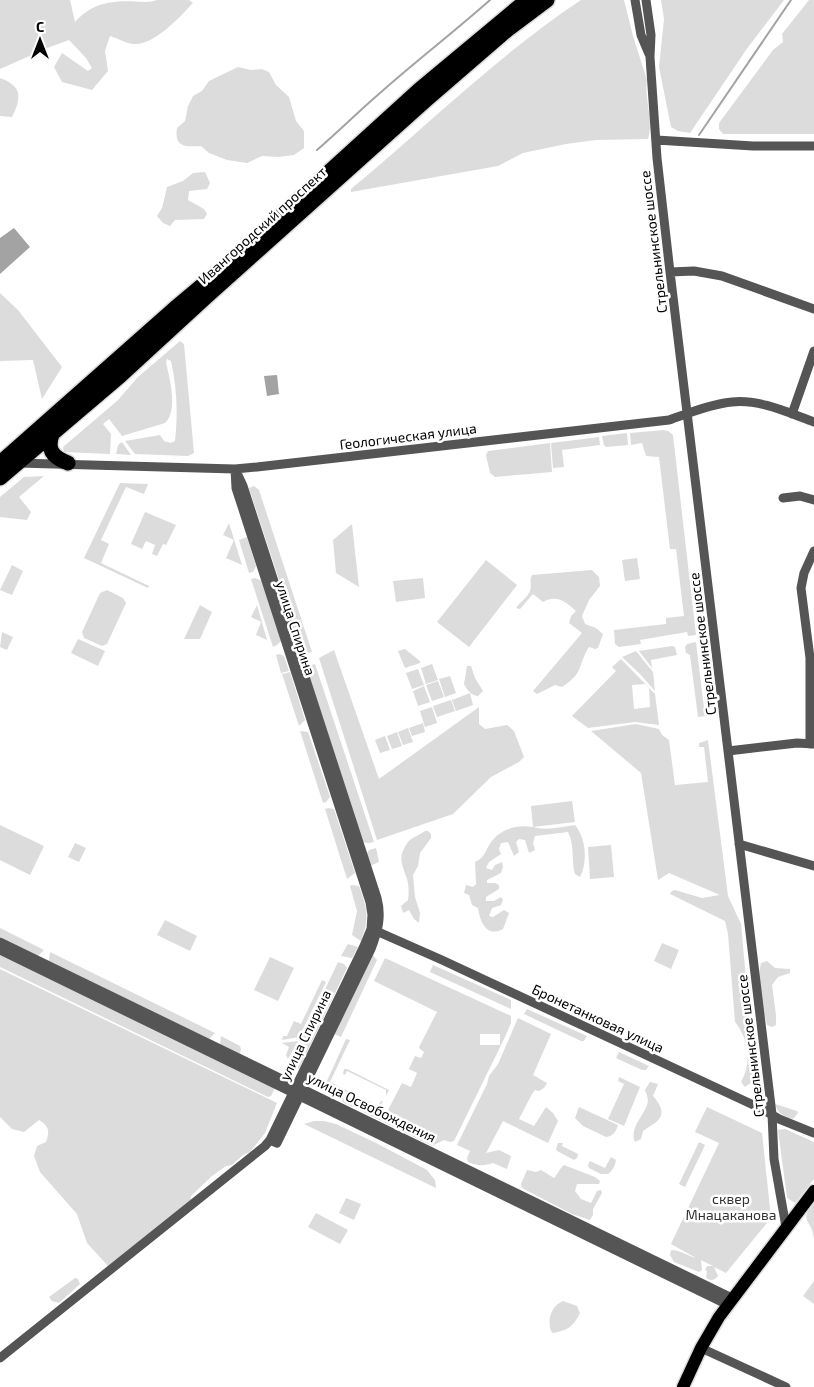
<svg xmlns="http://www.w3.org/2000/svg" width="814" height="1387" viewBox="0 0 814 1387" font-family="'Exo 2',sans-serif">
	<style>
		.green { fill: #dcdcdc; fill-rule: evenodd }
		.water { fill: #a3a3a3 }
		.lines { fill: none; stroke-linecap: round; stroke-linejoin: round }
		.stream { stroke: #a3a3a3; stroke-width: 2 }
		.primary-casing { stroke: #dbdbdb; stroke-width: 15 }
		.highway-casing { stroke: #dbdbdb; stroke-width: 18 }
		.street { stroke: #555; stroke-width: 9 }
		.primary { stroke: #000; stroke-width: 12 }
		.highway { stroke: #000; stroke-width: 15 }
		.labels { text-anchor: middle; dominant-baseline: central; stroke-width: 5; stroke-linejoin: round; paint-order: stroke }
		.street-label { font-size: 14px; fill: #000; stroke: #fff }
		.park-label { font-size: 14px; fill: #333; stroke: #fff }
	</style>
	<rect width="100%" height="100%" fill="#fff"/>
	<path class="green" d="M0 0H70L75 22C95 0 116 0 146 2 150 2 154 1 157 0 168 0 179 0 189 0L193 3C181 16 155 44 136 44 128 45 118 38 110 36L105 51 108 71 92 90 62 82 54 67 62 53 88 71 92 68 86 58 69 40 50 47 0 69Z
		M581 0H624L633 36 647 80C644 100 654 119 648 139L596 140 566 144 523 153 498 166 351 192V189C427 126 498 55 581 0Z
		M661 0H784L746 50 690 133 678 131 671 127 659 67 664 19Z
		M809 0H814V134H723L719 129V123L773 50 783 42 782 34Z
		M238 67 251 70 262 69 269 72 276 85 289 97 296 121 304 131V148L294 155 278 157 262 156 247 163 227 160 209 153 201 146C185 147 174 147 177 128L185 121 188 106 193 96 202 91 209 81Z
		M0 78C22 86 22 97 12 117L0 116Z
		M205 172 210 183 207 189 189 191 188 200 204 209 207 214 204 219 175 220 170 226 163 223 157 216 162 208 167 187 183 181 193 173Z
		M0 293 18 310 62 367 42 399 33 360 0 361Z
		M180 341 184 344 194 453 188 456 135 454 125 441 160 435 164 441 171 443 175 441C178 413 177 388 171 361L167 359 166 363C170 379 178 411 165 423L122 436 109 419 103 424 111 434 110 454 64 452 63 447 117 401 138 377Z
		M664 430 668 431 673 435 696 635 688 636 687 632 640 640 641 644 619 647 615 644 614 630 666 624V618L684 616 676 549H670L659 457 646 456 642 443 631 445 630 433Z
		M627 433 628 445 606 447 604 445 602 436Z
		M599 437 600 445 562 450 564 467 553 468 551 443Z
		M122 442 131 455 116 454 118 445Z
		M550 443 552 472 495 477 490 473 486 455 488 451Z
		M44 476 19 497 31 512 27 520 0 517V497L24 477Z
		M120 483 148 484 144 494 126 487 101 540 109 544 101 563 149 586 148 588 84 558Z
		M254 486 259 490 312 652 307 653 302 650 249 488Z
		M145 512 176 525 166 545 163 544 157 556 152 554 155 545 146 541 142 549 131 544Z
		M229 523 242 565 226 558 234 540 223 535Z
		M352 524 359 587 336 573 333 540Z
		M247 537 256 566 253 572 249 573 239 540Z
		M637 558 640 579 625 581 622 560Z
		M486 560 517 585 469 647 437 622Z
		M12 565 23 571 12 595 0 590Z
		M592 570 599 577 600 586 589 600 582 616 585 624 596 628 603 634 598 648 595 649 589 647C577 666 585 672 562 687L555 685 537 694 533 691 582 633 569 623 571 616 576 611C566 602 557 594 543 602L533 594 520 609 516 608C520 602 527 598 530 591 532 585 529 580 532 575Z
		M255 578 262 581 281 641 277 645 273 647 251 579Z
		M423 578 425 598 396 602 393 581Z
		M107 590 123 598 126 603 107 644 102 646 84 638 82 632 100 593Z
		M200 605 212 612 200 639H184Z
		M257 605 267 640 256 635 261 622 251 617Z
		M2 632 13 637 7 650 0 647Z
		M78 639 105 651 98 666 71 653Z
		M696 642 705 716 698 717 690 655 686 653 685 647 687 644Z
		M672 646 675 647 677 655 651 660 652 668 639 651Z
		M405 649 420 661V663L405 668 398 651Z
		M334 650 379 779 479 707V724L485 729 507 725 514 731 524 757 519 762 491 777 453 814 377 840 319 658Z
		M636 651 653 672 655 691 640 674 622 657Z
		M279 654 284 656 289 671 281 673 276 655Z
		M621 659 655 694 659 725 635 722 588 728 572 716 616 671 612 667ZM645 684 649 688 650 707 634 709 632 685Z
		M315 664 374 842 369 843 361 842 305 667Z
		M432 664 438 680 426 684 421 668Z
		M467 666H471L475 678 483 691 478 696C472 696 467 690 464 684Z
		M418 669 424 685 412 689 406 673Z
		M290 672 305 720 299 726 282 674Z
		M450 676 456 693 445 697 439 679Z
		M438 681 444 697 432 701 426 685Z
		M424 686 430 702 418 706 413 691Z
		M470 693 473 705 456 711 452 700Z
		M451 700 455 711 437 717 433 706Z
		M432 707 437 723 425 727 420 711Z
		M423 723 425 732 412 736 409 728Z
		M636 724 659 729 662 735 669 740 675 785 708 782 704 747H699V743L708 740 728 896 741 924 750 1023 755 1048 756 1079 745 1087 741 1082C752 1063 749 1039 735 1022L728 934 725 921 670 894 672 891 675 890 702 898 720 895 669 873 658 880 641 773 591 731Z
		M408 728 413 742 403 745 398 732Z
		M300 731 308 732 330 797 326 802 323 803Z
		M397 732 402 746 392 749 387 736Z
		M385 736 390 750 380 753 375 740Z
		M572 801 575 822 533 827C547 831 561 827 575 825 586 838 588 862 580 877L575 874C571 860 575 846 568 832L535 836 533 843 535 850 529 853 525 840 519 839 516 842 519 852 514 856 508 842 501 843 499 849 501 854 489 862 486 868 492 870 495 865 502 862 503 867 501 873 487 880V883H495L499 885V889L486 897V901H494L501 897 503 900 501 905 492 908 489 916 493 917 504 910 509 913 503 929C487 938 480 922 478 908L472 905 469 895 464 893 466 885 473 887 476 884 475 862C483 858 484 855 488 847 497 830 515 824 533 827L531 806Z
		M328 808 334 809 355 873 347 879 325 809Z
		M0 825 44 846 30 875 0 860Z
		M425 831H428L431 834V838L420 853 418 866 413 875 415 897 420 913 419 923 414 919 409 910 403 913 401 906 408 900C409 893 409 883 406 876 401 862 398 856 408 842 412 837 420 835 425 831Z
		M75 843 86 848 79 862 68 857Z
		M611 845 614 877 590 879 588 847Z
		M376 848 379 862 370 866 366 855 369 850Z
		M352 885 359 886C367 908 370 918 361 941L352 935 357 911 350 886Z
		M165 920 197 936 190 951 157 935Z
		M0 928 44 950 38 956 0 937Z
		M662 943 679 950 671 969 654 961Z
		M348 944 358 947 352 958 341 956Z
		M50 952 215 1033 209 1039 49 961Z
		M372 954 377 960 341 1037 334 1034Z
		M0 955 275 1088 271 1096 268 1097 0 967Z
		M270 957 294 968 278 1001 254 990Z
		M385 958 511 1016V1023L505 1037 454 1141 450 1142 444 1140 432 1146 343 1102 342 1100 344 1098 374 1113 385 1116 402 1083 411 1087 417 1073 409 1069 415 1056 421 1058 424 1052 420 1049 419 1047 437 1012 374 981ZM480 1034H500V1045H480Z
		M767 961 775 968 790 969V973L778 977 772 985 776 1015V1025L772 1027 767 1025C762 1006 756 983 761 963Z
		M338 962 344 964 347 968 299 1069 292 1065 291 1061Z
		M433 965 511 1000V1009L430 972Z
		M0 969 277 1103 265 1133 250 1152 243 1155 232 1165 226 1166 212 1176 191 1196V1202L108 1266 87 1243 77 1214 40 1172 34 1156 37 1146 46 1142C50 1131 49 1126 39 1120L24 1132 12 1129 0 1117Z
		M322 980 326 982 299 1037 282 1040 283 1036H287L294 1021 301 1024Z
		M527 1009 587 1036 584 1041H581L524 1014Z
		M518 1018 551 1034 533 1075 547 1083 544 1088 539 1091 535 1090 532 1094 519 1119 534 1126 546 1107 553 1113 558 1121 548 1143 503 1121 486 1153 499 1150 511 1156 507 1169 493 1163C484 1166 477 1166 468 1162L467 1158 470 1151 457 1145 487 1084 489 1076 498 1064Z
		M221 1036 240 1046 241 1049 240 1054 220 1045Z
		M346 1039 350 1040 330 1082 378 1106 381 1101H383L379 1109 326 1083Z
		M298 1041 288 1059 286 1055 289 1047 282 1043Z
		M619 1052 649 1066 646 1070H642L616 1058Z
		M344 1069H347L389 1090 386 1096V1090L347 1071 345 1075 343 1074Z
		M619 1077 640 1087 624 1126 608 1119 624 1084 618 1081Z
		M650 1082 658 1084 653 1096C656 1099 658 1102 660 1106 666 1120 652 1124 643 1131L641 1139 635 1142C629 1128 643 1117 647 1105 649 1100 647 1095 645 1090Z
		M775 1104 797 1111 798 1113 793 1119C783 1116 778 1114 775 1104Z
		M579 1107 618 1125C616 1132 613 1136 606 1137L583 1126 575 1118Z
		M707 1107 762 1133 771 1218 726 1273 714 1267 718 1276C714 1281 711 1281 706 1278L707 1271 705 1270 707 1266H713L701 1260 702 1270 699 1272 674 1262 670 1255 671 1250C680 1250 688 1256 696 1258L671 1244 719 1143 695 1132Z
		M314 1121H324L336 1124 378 1144 427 1170 435 1180 436 1188 304 1124Z
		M785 1129 814 1142V1179L795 1203 787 1198 778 1130Z
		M699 1142 705 1145 685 1187 679 1184Z
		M558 1143H563L562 1146 578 1154 577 1158 574 1160 557 1151 556 1149Z
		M611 1157 616 1160C615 1166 613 1170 608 1174H601L589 1168 588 1165 590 1161 605 1168Z
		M564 1165 595 1177 600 1181 599 1184H577L575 1191 581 1199 591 1203 597 1191 601 1190 602 1193 593 1209V1215L590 1220 572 1214 522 1188 521 1184 527 1170 536 1172 541 1170 554 1178C558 1174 559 1169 564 1165Z
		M346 1198 361 1204 354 1220 339 1213Z
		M814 1201V1239C812 1218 798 1224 814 1201Z
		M316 1213 348 1230 340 1244 308 1227Z
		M75 1278 78 1279 80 1284 59 1303 52 1301 49 1297Z
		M814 1281V1304L803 1296Z
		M563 1301 577 1306 580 1313C574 1326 567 1331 553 1333L551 1331C547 1320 551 1306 563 1301Z"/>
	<path class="water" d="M14 228 30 247 0 274V238Z
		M277 375 279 394 267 396 264 376Z"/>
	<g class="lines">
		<path class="stream" d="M699 135 791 0
			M317 150C339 131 359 111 380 93 416 61 454 32 490 0"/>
		<g class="primary-casing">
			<path id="primary" d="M683 1387 701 1348 719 1317 814 1191"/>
		</g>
		<g class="highway-casing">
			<path id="highway" d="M53 432C46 449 52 457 68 463
				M0 463 174 309 230 262 419 90 527 0
				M0 478 120 376 206 297 426 100 507 30 547 0"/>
		</g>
		<path class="street" d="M635 0 641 35 649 54
			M646 0 651 35 650 57 657 158 670 272 772 1114 774 1159 786 1227
			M656 140 753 146H814
			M670 272 694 271 722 276 814 309
			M792 414 814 351
			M18 463 235 469 257 467 669 420C689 413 711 404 732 402 760 399 789 413 814 422
			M237 473 243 486 377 898C382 917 378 931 371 949L277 1143 270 1140
			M783 498 800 496 814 500
			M810 744V658L801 588 804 573 814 551
			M728 751 797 743 814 744
			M739 844 814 866
			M374 930 442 960 762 1109 779 1119 814 1133
			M0 942 732 1298
			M0 950 728 1305
			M701 1348 786 1387
			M0 1358 265 1146 270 1140 364 946 371 929 372 915 370 902 236 488 235 469"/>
		<use href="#primary" class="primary"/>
		<use href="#highway" class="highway"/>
	</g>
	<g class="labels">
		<g class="street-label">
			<text transform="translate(262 225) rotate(-42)">Ивангородский проспект</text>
			<text transform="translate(653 242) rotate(-97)">Стрельнинское шоссе</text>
			<text transform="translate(408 436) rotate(-7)">Геологическая улица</text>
			<text transform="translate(296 628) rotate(72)">улица Спирина</text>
			<text transform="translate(702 644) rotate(-97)">Стрельнинское шоссе</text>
			<text transform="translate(598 1018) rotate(25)">Бронетанковая улица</text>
			<text transform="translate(305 1035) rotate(-64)">улица Спирина</text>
			<text transform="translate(750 1046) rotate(-97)">Стрельнинское шоссе</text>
			<text transform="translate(372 1107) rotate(26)">улица Освобождения</text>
		</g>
		<g class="park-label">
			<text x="731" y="1198">сквер<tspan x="731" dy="16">Мнацаканова</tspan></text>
		</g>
	</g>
	<g transform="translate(40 40)" stroke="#ffffff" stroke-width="4" paint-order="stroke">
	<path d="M0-4L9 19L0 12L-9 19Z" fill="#000000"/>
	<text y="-8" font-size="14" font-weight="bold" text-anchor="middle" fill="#000000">С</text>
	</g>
</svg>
